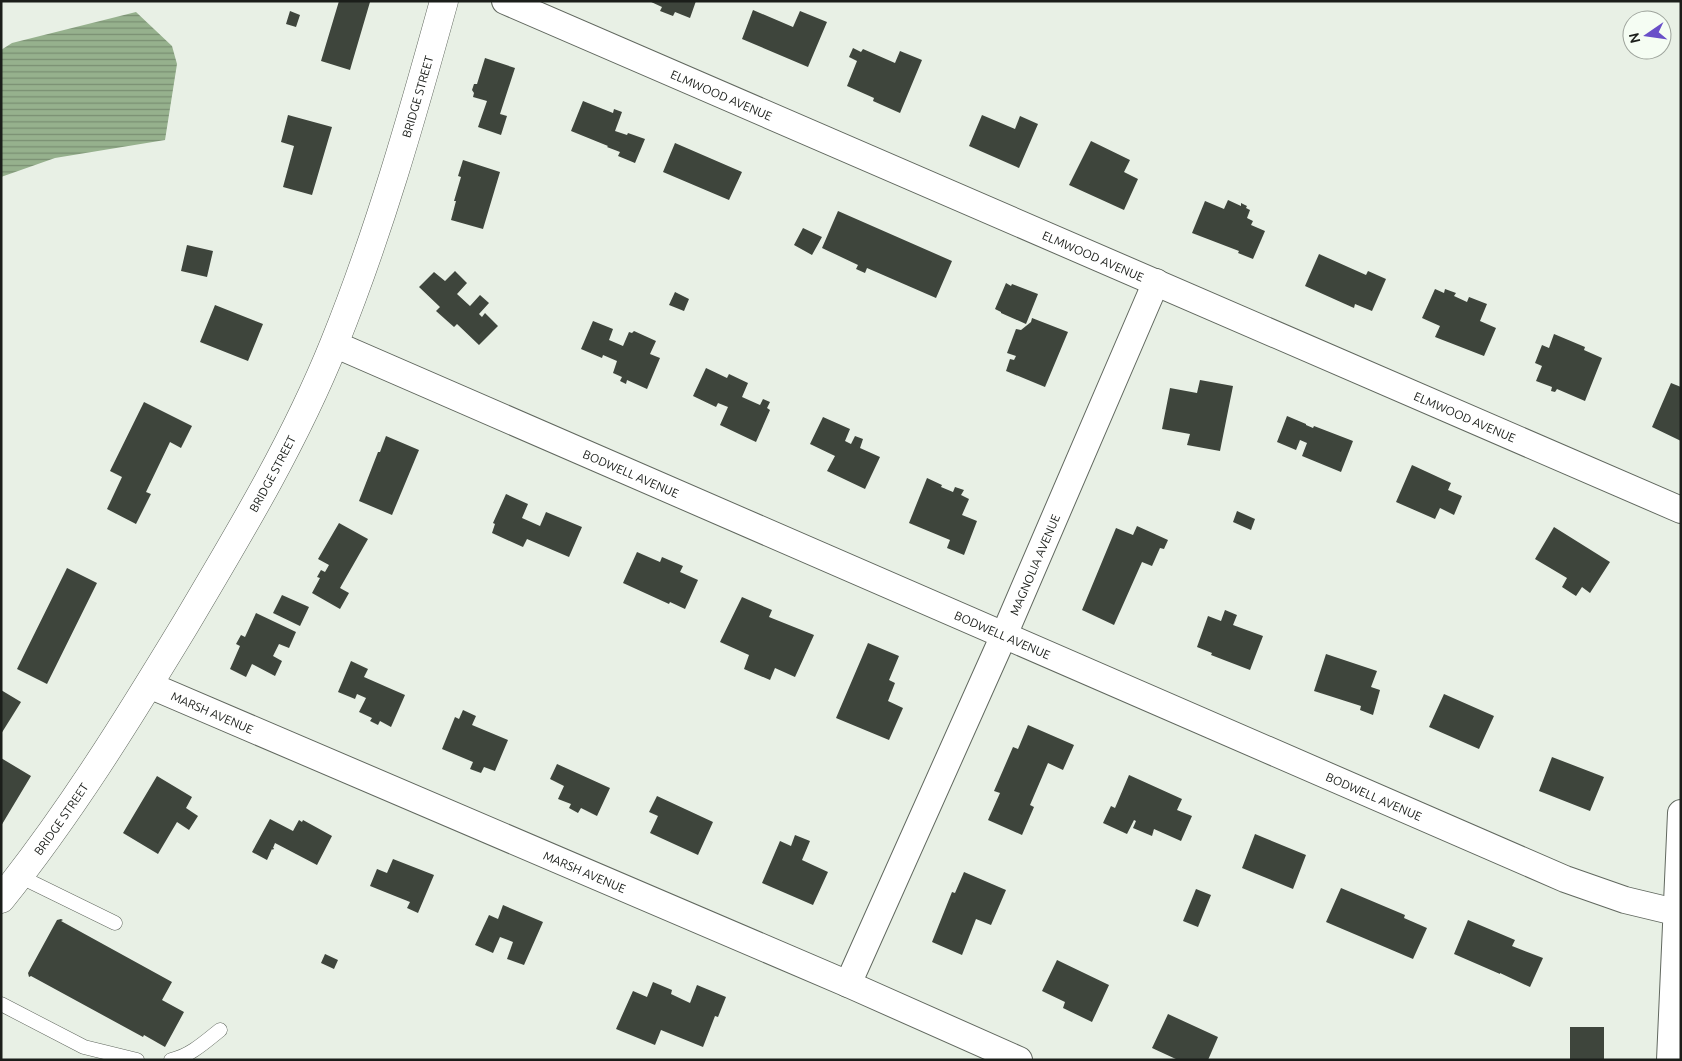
<svg xmlns="http://www.w3.org/2000/svg" width="1682" height="1061" viewBox="0 0 1682 1061" font-family="Ubuntu,sans-serif">
	<style>
		.water { fill: url(#water-rules) }
		.building { fill: #3e453c }
		.lines { fill: none; stroke-linecap: round; stroke-linejoin: round }
		.lane-casing { stroke: #61685f; stroke-width: 15 }
		.street-casing { stroke: #61685f; stroke-width: 28 }
		.secondary-casing { stroke: #61685f; stroke-width: 29 }
		.lane { stroke: #fff; stroke-width: 14 }
		.street { stroke: #fff; stroke-width: 26 }
		.secondary { stroke: #fff; stroke-width: 28 }
		.labels { text-anchor: middle; dominant-baseline: central; stroke-width: 5; stroke-linejoin: round; paint-order: stroke }
		.street-label { font-size: 12px; fill: #1b1e1a; stroke: #f5fdf3 }
	</style>
	<defs>
		<pattern id="water-rules" width="6" height="5" patternUnits="userSpaceOnUse" patternTransform="scale(1.25)"><rect width="6" height="5" fill="#96b18d"/><path d="M0 2.5h6" fill="none" stroke="#7a8f72"/></pattern>
	</defs>
	<rect width="100%" height="100%" fill="#e8f0e5"/>
	<path class="water" d="M136 12 172 46 177 64 165 140 55 158 1 177V50L12 43Z"/>
	<path class="building" d="M339 1 370 2 350 70 321 61Z
		M649 1H696L690 18 675 12 673 16 660 11 662 7Z
		M753 10 793 27 800 11 827 22 808 67 742 39Z
		M290 11 300 15 296 27 286 24Z
		M853 48 861 52 863 49 895 63 900 51 922 60 900 113 873 101 874 98 847 86 857 61 849 57Z
		M485 58 515 68 500 114 507 116 501 135 478 127 487 101 473 97 474 93 472 90 474 84H477Z
		M583 101 613 113 614 109 622 112 615 131 627 135 628 133 645 139 635 163 618 156 620 152 607 147 608 146 571 131Z
		M288 115 332 127 312 195 283 187 294 146 281 142Z
		M982 115 1015 129 1020 116 1038 124 1019 168 969 146Z
		M1091 141 1130 160 1124 172 1138 179 1124 210 1069 185Z
		M675 143 742 172 729 200 663 172Z
		M463 160 500 172 483 229 451 220 456 201H454L461 177 458 176Z
		M1228 200 1241 206V203L1247 206 1246 208 1250 210 1247 218 1253 221 1251 225 1265 231 1253 259 1238 253 1239 251 1192 233 1205 201 1224 209Z
		M838 211 952 261 936 298 867 268 865 273 856 269 858 265 822 248Z
		M803 228 822 237 812 255 794 245Z
		M187 245 213 251 207 277 181 271Z
		M1319 254 1366 275 1368 271 1386 279 1372 311 1355 304 1354 308 1305 286Z
		M455 271 467 283 457 294 470 306 480 295 489 303 479 314 482 317 485 313 498 326 479 345 457 324 454 327 436 311 440 307 419 287 434 272 445 281Z
		M1006 283 1011 286 1012 284 1038 294 1026 324 1001 313V312L995 309Z
		M1435 289 1444 293 1445 289 1456 293 1454 296 1467 302 1469 297 1487 304 1480 321 1496 328 1484 356 1435 337 1440 326 1422 318Z
		M675 292 689 299 684 311 669 305Z
		M215 305 263 324 248 361 200 342Z
		M1032 318 1068 332 1045 387 1006 371 1010 359 1014 360 1016 356 1007 353 1016 329 1021 330 1031 322Z
		M593 321 613 329 609 340 623 346 629 332 632 333 634 331 656 341 650 354 660 358 647 389 627 380 626 384 620 381 622 377 613 373 617 361 603 355 602 358 581 349Z
		M1554 334 1585 347 1584 350 1602 358 1585 401 1557 389 1555 392 1551 391 1552 387 1536 381 1542 366 1535 363 1542 345 1549 348Z
		M706 368 727 378 729 374 748 383 742 397 760 405 763 399 770 402 767 408 770 410 756 442 720 425 728 407 718 403 716 407 693 396Z
		M1200 380 1233 386 1220 451 1187 445 1190 434 1162 429 1170 388 1197 393Z
		M1671 383 1681 387V441L1652 427Z
		M144 402 192 426 181 448 170 442 146 492 151 494 136 524 107 509 122 477 110 471Z
		M1287 416 1306 424V425L1313 428 1314 426 1353 441 1341 472 1302 456 1307 443 1300 440 1296 450 1277 442Z
		M823 417 850 429 845 441 851 444 855 436 863 439 860 448 880 457 865 489 827 471 835 456 810 444Z
		M386 436 419 450 392 515 359 501 378 452H380Z
		M1412 465 1451 483 1448 490 1462 496 1454 515 1440 508 1435 519 1396 502Z
		M927 478 942 485 941 487 953 492 955 487 964 490 961 495 969 499 962 515 977 521 964 555 947 548 950 540 909 523Z
		M506 494 528 504 522 518 540 526 546 512 582 527 569 557 527 539 523 547 492 533 495 524 493 523Z
		M1237 511 1255 519 1251 530 1233 522Z
		M339 523 368 539 340 588 349 593 340 609 312 593 320 578 317 577 321 570 325 572 329 565 318 559Z
		M1137 526 1168 540 1164 549 1160 548 1152 566 1142 562 1114 625 1082 610 1116 528 1133 535Z
		M1554 527 1610 562 1590 593 1582 587 1576 596 1562 587 1567 578 1535 559Z
		M637 552 660 562 662 557 683 566 680 572 698 580 685 609 670 602 669 604 623 583Z
		M67 568 97 583 47 684 17 669Z
		M282 595 309 607 300 626 273 613Z
		M742 597 772 610 769 617 814 635 795 677 775 668 770 680 744 669 749 655 720 642Z
		M1225 610 1237 615 1233 625 1263 636 1250 670 1211 655 1212 653 1197 647 1208 616 1221 621Z
		M256 613 296 632 289 648 279 644 273 656 282 661 275 676 252 664 246 677 230 669 240 646 236 644 241 635 245 637Z
		M868 643 899 656 889 680 895 683 888 701 903 708 889 740 836 718Z
		M1326 654 1377 671 1371 687 1380 690 1373 715 1360 710 1361 706 1314 691Z
		M351 661 368 669 364 677 405 695 391 727 380 721 378 725 370 721 372 718 359 712 366 698 357 694 355 699 338 692Z
		M1 690 21 702 1 734Z
		M1444 694 1494 716 1479 749 1429 727Z
		M463 710 476 716 472 725 508 740 495 771 484 767 481 773 470 769 473 762 442 749 455 717 459 719Z
		M1028 725 1074 745 1063 770 1048 763 1030 805 1034 807 1022 835 988 820 1000 793 994 791 1013 747 1018 749Z
		M1552 757 1604 777 1590 811 1539 791Z
		M1 758 31 776 1 826Z
		M557 764 610 788 597 816 581 808 578 813 569 808 571 804 558 799 564 786 550 779Z
		M1129 775 1182 799 1177 810 1192 816 1181 841 1154 829 1152 836 1133 828 1136 821 1134 820 1127 834 1103 823 1111 806 1115 808Z
		M157 776 192 797 186 808 198 816 189 830 177 822 158 854 123 833Z
		M657 796 713 822 698 855 650 833 658 816 649 812Z
		M270 819 293 831 299 820 302 822 303 820 332 836 317 865 275 843 273 848H274L273 850 272 849 267 860 252 852Z
		M1255 834 1306 855 1293 889 1242 868Z
		M795 835 810 841 802 860 828 872 813 905 762 883 780 841 791 846Z
		M393 859 434 875 418 913 407 908 410 902 370 886 377 869 387 873Z
		M964 872 1006 890 991 925 976 919 962 955 932 942 952 892 955 893Z
		M1341 888 1405 915 1404 918 1427 928 1413 959 1326 922Z
		M1196 889 1211 895 1198 927 1183 921Z
		M503 905 543 922 524 965 507 959 513 942 500 937 493 953 475 945 489 915 498 919Z
		M61 919 63 920 61 921 172 982 162 1000 184 1012 165 1047 144 1035 143 1037 31 976 29 977 28 973 57 920Z
		M1468 920 1515 940 1512 946 1543 958 1530 987 1500 973V974L1454 954Z
		M325 954 338 960 334 969 321 963Z
		M1057 960 1109 985 1092 1022 1063 1008 1065 1002 1042 991Z
		M653 982 672 990 671 994 690 1003 697 985 726 997 718 1017 715 1016 703 1047 661 1030 655 1045 616 1029 633 991 647 997Z
		M1168 1014 1218 1037 1208 1060H1178L1152 1048Z
		M1570 1027H1604V1060H1570Z"/>
	<g class="lines">
		<g class="lane-casing">
			<path id="lane" d="M19 876 115 923
				M1 1004 84 1047 137 1060
				M171 1060C190 1056 205 1042 220 1030"/>
		</g>
		<g class="street-casing">
			<g id="street">
				<path id="s1" d="M505 1 1681 510"/>
				<path id="s2" d="M334 344 1565 879 1625 900 1675 912"/>
				<path id="s3" d="M149 685 848 984 1019 1060"/>
				<path id="s4" d="M848 984 1004 635 1156 282"/>
				<path d="M1670 1060 1681 813"/>
			</g>
		</g>
		<g class="secondary-casing">
			<g id="secondary">
				<path id="s5" d="M1 899C70 813 128 719 185 625 239 534 294 443 334 344 379 233 412 117 444 1"/>
			</g>
		</g>
		<use href="#lane" class="lane"/>
		<use href="#street" class="street"/>
		<use href="#secondary" class="secondary"/>
	</g>
	<g class="labels">
		<g class="street-label">
			<text stroke="none"><textPath href="#s1" startOffset="236">ELMWOOD AVENUE</textPath></text>
			<text stroke="none"><textPath href="#s5" startOffset="910">BRIDGE STREET</textPath></text>
			<text stroke="none"><textPath href="#s1" startOffset="641">ELMWOOD AVENUE</textPath></text>
			<text stroke="none"><textPath href="#s1" startOffset="1046">ELMWOOD AVENUE</textPath></text>
			<text stroke="none"><textPath href="#s2" startOffset="324">BODWELL AVENUE</textPath></text>
			<text stroke="none"><textPath href="#s5" startOffset="505">BRIDGE STREET</textPath></text>
			<text stroke="none"><textPath href="#s4" startOffset="459">MAGNOLIA AVENUE</textPath></text>
			<text stroke="none"><textPath href="#s2" startOffset="729">BODWELL AVENUE</textPath></text>
			<text stroke="none"><textPath href="#s3" startOffset="69">MARSH AVENUE</textPath></text>
			<text stroke="none"><textPath href="#s2" startOffset="1134">BODWELL AVENUE</textPath></text>
			<text stroke="none"><textPath href="#s5" startOffset="100">BRIDGE STREET</textPath></text>
			<text stroke="none"><textPath href="#s3" startOffset="474">MARSH AVENUE</textPath></text>
		</g>
	</g>
	<rect width="1682" height="1061" fill="none" stroke="#1b1e1a" stroke-width="5"/>
	<g transform="translate(1647 35) rotate(257)"><circle r="24" fill="#f5fdf3" stroke="#9ea49c"/>
	<path d="M0-4L9 19L0 12L-9 19Z" fill="#694fc8"/>
	<text y="-8" font-size="14" font-weight="bold" text-anchor="middle" fill="#1b1e1a">N</text>
	</g>
</svg>
